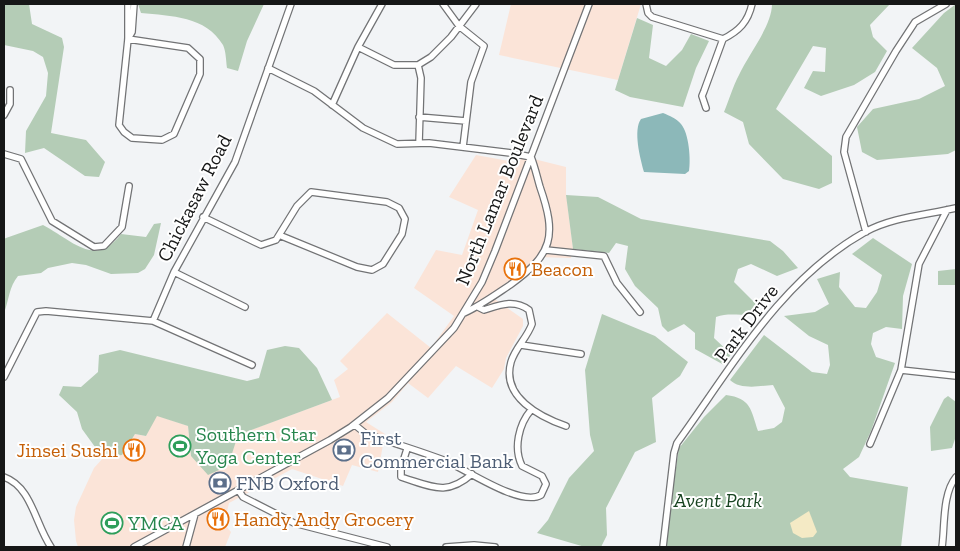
<svg xmlns="http://www.w3.org/2000/svg" width="960" height="551" viewBox="0 0 960 551" font-family="'Zilla Slab',serif">
	<style>
		.commercial { fill: #fbe4d8 }
		.green { fill: #b4ccb6 }
		.sand { fill: #f4eac5 }
		.water { fill: #8cb8b9 }
		.lines { fill: none; stroke-linecap: round; stroke-linejoin: round }
		.minor-casing { stroke: #727375; stroke-width: 8 }
		.minor { stroke: #fff; stroke-width: 5.5 }
		.labels { text-anchor: middle; dominant-baseline: central; stroke-width: 4; stroke-linejoin: round; paint-order: stroke }
		.street-label { font-size: 20px; fill: #161717; stroke: #fff }
		.food-label { font-size: 20px; fill: #c56008; stroke: #fff; text-anchor: start }
		.leisure-label { font-size: 20px; fill: #27864d; stroke: #fff; text-anchor: start }
		.service-label { font-size: 20px; fill: #4e5e75; stroke: #fff; text-anchor: start }
		.park-label { font-size: 20px; font-style: italic; fill: #184421; stroke: #fff }
	</style>
	<rect width="100%" height="100%" fill="#f2f4f6"/>
	<path class="commercial" d="M511 4H641L618 80 499 55Z
		M476 155 519 163 522 156 566 167V194L573 249 571 258 537 257 525 270 489 295 523 319V326L506 358 504 369 492 388 456 366 428 398 408 383 392 402 366 422 385 434 378 472 352 465 343 486 292 469 229 503 224 524 231 532 225 547H78L76 541 74 520 76 507 94 468 103 458 122 455 135 434 146 436 156 415 188 426 191 456 228 466 237 435 340 397 334 380 348 369 340 361 387 313 431 348 454 316 414 288 436 250 462 255 478 210 449 197Z"/>
	<path class="green" d="M4 4H29L32 24 62 38 64 47 51 133 86 140 105 162 99 177 85 176 44 148 25 153 26 131 46 96 48 73 43 57 33 51 4 45Z
		M138 4H264L247 41 238 71 227 68C226 61 226 51 223 45 206 16 171 16 141 13Z
		M772 4H890L870 25 873 37 887 51 875 72 854 85 821 96 804 88 813 71 825 72 826 48 813 46 776 109 832 156V183L819 189 783 179 749 144 743 122 724 112C729 100 733 86 739 75 748 55 772 26 772 4Z
		M956 4V150L948 154 877 160 862 152 857 127 873 109 919 99 945 86 937 68 912 48 944 13Z
		M637 18 653 25 649 58 666 66 682 50 691 34 709 41 696 68 683 107 630 97 615 90Z
		M566 195 598 197 641 219 770 241 783 251 798 268 777 276 751 264 738 269 734 282 756 304 755 313C742 317 729 312 716 317L714 338 731 354 724 365 695 349V333L684 324 668 332 662 326 658 308 635 286 625 269 628 246 616 243 609 253 573 249Z
		M161 223 154 255 145 269 138 273 111 274 86 265 72 263 48 268 41 273 18 276C9 287 9 300 4 313V239L6 238 43 225C73 241 95 268 121 234L146 237 154 224Z
		M873 238 912 264 903 296 902 329 886 327 873 333 871 344 876 357 895 363 871 431 859 457 843 469 850 477 908 487 901 547H664L679 448 704 417 726 395C751 398 751 410 758 431L774 428 782 422 785 408 773 385C760 386 740 390 730 380L764 335 812 372 827 374 830 365 828 345 809 336 784 316 815 312 829 304 817 279 840 272 839 287 855 307 866 308 877 292 882 275 852 254Z
		M956 269V285H938V271Z
		M602 314 655 336 688 362 680 376 652 398 656 442 635 452 606 508 607 535 601 547H585L537 533 548 520 569 478 594 451 590 435 585 370Z
		M285 346 299 348 317 368 332 400 238 435 228 466 208 475 191 456 188 426 157 416 146 436 135 434 122 455 103 458 82 429 77 412 59 395 63 386 81 387 98 372 99 355 120 350 247 381 259 378 267 350Z
		M948 396 956 402V436L952 448 931 451 930 427 944 399Z"/>
	<path class="sand" d="M809 511 817 532 813 537 802 538 793 533 790 523Z"/>
	<path class="water" d="M663 113C670 116 676 118 681 124 689 133 691 160 689 171L685 174 644 172C640 158 633 130 641 119Z"/>
	<g class="lines">
		<g class="minor-casing">
			<path id="minor" d="M128 4V39L119 125 124 132 132 138 162 140 174 134 200 74V59L188 48 128 39
				M443 4 459 26 484 46 471 82 463 147
				M646 4 648 13 652 17 723 39
				M128 39 132 32 134 4
				M723 39C739 31 748 22 752 4
				M358 47 394 65H418L431 57 451 37 476 4
				M418 65 421 78 419 143
				M268 68 314 91 363 128 397 144 429 143 511 153 531 157C535 167 537 177 540 187 557 236 553 254 510 285 495 295 480 306 464 313
				M332 105 358 47 382 4
				M706 108 702 96 704 91 723 39
				M4 115 10 104V90
				M419 117 466 121
				M4 154 21 159 52 221 94 247 104 246 122 227 129 186
				M203 217 261 245 276 240 297 206 311 192 387 202 399 208 405 219 402 234 383 264 372 270 357 267 279 235
				M866 232 844 152 846 137 896 51 915 22 946 4
				M546 250 604 256 617 283 640 312
				M174 272 245 307
				M478 307 484 310C500 305 514 299 529 310L532 324C527 338 515 348 511 362 501 397 540 417 566 426
				M153 321 174 272 235 162 291 4
				M521 345 581 354
				M901 370 956 376
				M4 377 37 312 46 311 153 321 252 365
				M355 425 366 434C393 443 420 451 446 461 467 470 520 507 541 495L546 484 542 476 522 466C513 448 519 424 531 410
				M870 444 901 370 919 264 947 210
				M407 449 401 468V477L404 478C433 487 447 496 472 474
				M4 477C32 487 35 524 51 547
				M239 491 243 497 294 523 387 547
				M134 547 330 440 351 427 388 398 454 328 482 282 495 251 589 4
				M186 547 195 514
				M446 547 474 545 495 547
				M663 547 674 453 677 443C732 367 781 279 865 232 892 217 926 215 956 208
				M942 547C945 527 942 494 956 477"/>
		</g>
		<use href="#minor" class="minor"/>
	</g>
	<defs>
		<g id="restaurant-ring" transform="scale(1.125)"><circle r="9.5" fill="#fff" stroke="#e8710a" stroke-width="1.5"/><path d="M-5-6h1v4h1v-4h1v4h1v-4h1v5L-1.5 .5V6h-2V.5L-5-1ZM5-6V6H3V1.5H1.5Q1.5-4 5-6Z" fill="#e8710a"/></g>
		<g id="stadium-ring" transform="scale(1.125)"><circle r="9.5" fill="#fff" stroke="#2e9e5b" stroke-width="1.5"/><path d="M0-5a6.5 5 0 1 0 0 10a6.5 5 0 1 0 0-10ZM-3.5-1.8h7v3.6h-7Z" fill="#2e9e5b"/></g>
		<g id="bank-ring" transform="scale(1.125)"><circle r="9.5" fill="#fff" stroke="#5c6f8a" stroke-width="1.5"/><path d="M-6-4H6V4H-6ZM0-2.3a2.3 2.3 0 1 0 0 4.6a2.3 2.3 0 1 0 0-4.6Z" fill="#5c6f8a"/></g>
	</defs>
	<g fill-rule="evenodd">
		<use href="#restaurant-ring" x="515" y="269"/>
		<use href="#stadium-ring" x="180" y="446"/>
		<use href="#restaurant-ring" x="134" y="450"/>
		<use href="#bank-ring" x="344" y="450"/>
		<use href="#bank-ring" x="220" y="483"/>
		<use href="#restaurant-ring" x="218" y="519"/>
		<use href="#stadium-ring" x="112" y="523"/>
	</g>
	<g class="labels">
		<g class="street-label">
			<text transform="translate(499 190) rotate(-68)">North Lamar Boulevard</text>
			<text transform="translate(194 198) rotate(-63)">Chickasaw Road</text>
			<text transform="translate(746 323) rotate(-53)">Park Drive</text>
		</g>
		<g class="food-label">
			<text x="531" y="269">Beacon</text>
			<text x="118" y="450" text-anchor="end">Jinsei Sushi</text>
			<text x="234" y="519">Handy Andy Grocery</text>
		</g>
		<g class="leisure-label">
			<text x="196" y="434">Southern Star<tspan x="196" dy="23">Yoga Center</tspan></text>
			<text x="128" y="523">YMCA</text>
		</g>
		<g class="service-label">
			<text x="360" y="438">First<tspan x="360" dy="23">Commercial Bank</tspan></text>
			<text x="236" y="483">FNB Oxford</text>
		</g>
		<g class="park-label">
			<text x="718" y="500">Avent Park</text>
		</g>
	</g>
	<rect width="960" height="551" fill="none" stroke="#161717" stroke-width="10"/>
</svg>
